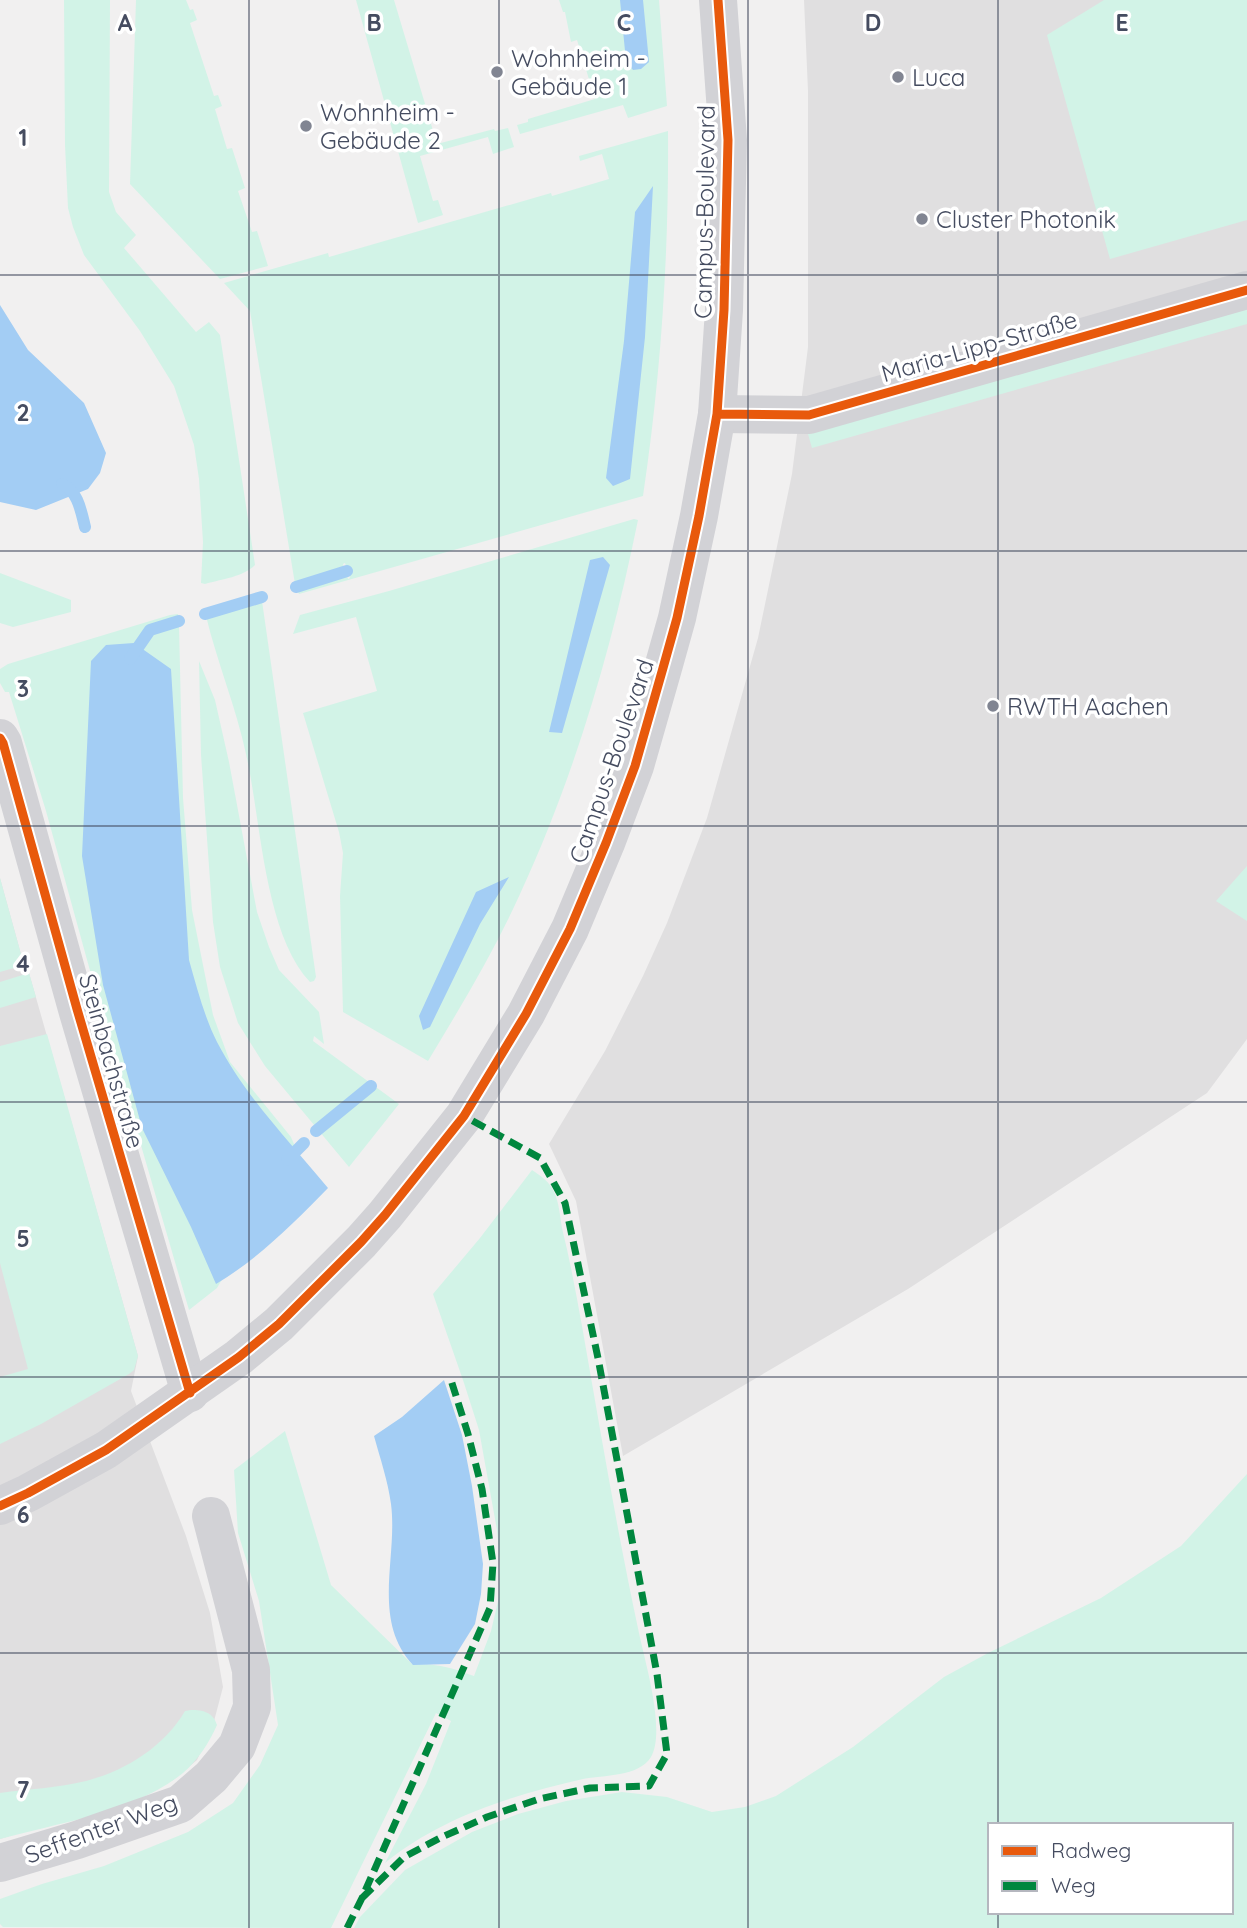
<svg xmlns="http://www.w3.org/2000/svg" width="1247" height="1928" viewBox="0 0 1247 1928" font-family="Quicksand,sans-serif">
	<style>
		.education { fill: #e0dfe0 }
		.green { fill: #d2f3e7; fill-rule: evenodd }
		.water { fill: #a3cdf4 }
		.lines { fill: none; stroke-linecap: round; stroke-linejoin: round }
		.stream { stroke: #a3cdf4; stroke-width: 12 }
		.minor { stroke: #d2d2d6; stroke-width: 38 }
		.tertiary { stroke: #d2d2d6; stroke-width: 38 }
		.quiet { stroke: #00873e; stroke-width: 7; stroke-dasharray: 14 7; stroke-linecap: butt }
		.cycleway-casing { stroke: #fff; stroke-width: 13 }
		.cycleway { stroke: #e8590c; stroke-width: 9 }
		.grid { fill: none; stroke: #454c60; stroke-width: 2; stroke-opacity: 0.55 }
		.poi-dot { fill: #818592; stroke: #fff; stroke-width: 2.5 }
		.labels { text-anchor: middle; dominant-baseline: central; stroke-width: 7; stroke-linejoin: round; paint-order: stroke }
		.poi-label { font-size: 24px; fill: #454c60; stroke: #fff; text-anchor: start }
		.street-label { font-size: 24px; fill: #454c60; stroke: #fff }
		.grid-label { font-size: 23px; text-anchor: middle; font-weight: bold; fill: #454c60; stroke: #fff; stroke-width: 7; stroke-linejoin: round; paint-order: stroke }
	</style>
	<rect width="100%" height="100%" fill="#f1f0f0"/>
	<path class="education" d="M804 0H1247V1039L1207 1093 908 1289 623 1456 576 1201 549 1144 605 1051 643 976 667 923 707 818 758 638 792 474 808 347V91Z
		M0 878 24 965 29 973 138 1356 131 1391 186 1536 210 1613 223 1687 213 1725 197 1760 173 1780 144 1795 0 1839Z"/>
	<path class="green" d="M64 0H110L109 192 116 212 136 235 124 248 196 332 209 322 220 335 255 565C243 577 222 579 205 584L201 583 203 542 199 479 194 445 174 386 140 331 84 255 73 227 68 208 65 145Z
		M136 0H186L190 10 193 9 197 20 190 23 214 96 218 95 222 106 215 109 227 149 232 148 245 188 238 191 252 232 257 231 268 266 220 279 130 184Z
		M356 0H394L437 144 494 129 495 131 508 128 514 147 493 154 488 137 420 156 433 201 438 200 443 215 418 223Z
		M559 0H659L667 106 628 118 623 105 520 134 517 125 528 122V119L595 99 577 40 571 42 565 12H563Z
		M1104 0H1247V220L1110 259 1047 35Z
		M668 131C669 254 661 375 643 496L299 594 297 590 347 575 348 579 350 578 345 563 343 564 344 570 295 584 250 311 224 283 328 253 329 257 551 193 552 196 609 179 602 154 580 161 579 156Z
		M1247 309V324L812 448 808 434Z
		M634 519 638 520C612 648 575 775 520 894 494 952 461 1006 428 1061L343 1012 340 896 343 853 339 832 303 713 377 691 356 617 293 634 300 615 389 591Z
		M0 573 71 600V612L13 627 0 623Z
		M262 601 316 977 314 981 310 982C264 933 261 819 246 754 236 707 217 662 206 616Z
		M178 614 179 618 148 628 140 645 145 647 152 633 179 625 183 798 192 910 213 1015 230 1062 291 1137 309 1180 234 1259 217 1288 189 1310 89 967 46 811 9 692H5L0 683V669L8 664 170 615Z
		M199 661 215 700 229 762 257 912 269 947 279 970 319 1012 324 1044 314 1036 313 1041 399 1104 349 1167 265 1066 238 1023 220 967 213 922 201 755Z
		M1247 866V921L1216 901Z
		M0 878 24 965 0 972Z
		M29 973 36 997 0 1008V982Z
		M47 1034 138 1356 134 1370 129 1374 41 1424 0 1444V1377L28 1369 0 1263V1046Z
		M532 1170C541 1176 549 1181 554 1192 559 1202 560 1216 562 1228 570 1260 576 1293 582 1326 600 1428 617 1531 639 1633 645 1662 666 1731 651 1757 639 1777 603 1775 583 1779 513 1795 441 1817 385 1863L426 1784 451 1721 436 1713 331 1928 3 1927 0 1924V1899L42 1884 104 1866 188 1832 233 1803 260 1765 278 1725 259 1601 238 1533 234 1470 285 1431 331 1585 412 1664C439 1664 450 1667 474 1676L491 1631 499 1597 500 1564 497 1530 479 1430 464 1383 433 1294 480 1238Z
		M1247 1474V1928H354L360 1917 405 1870 472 1832 518 1814 566 1801 622 1792 667 1797 712 1812 745 1807 776 1796 853 1747 944 1677 988 1653 1101 1598 1181 1546ZM990 1825H1231V1912H990Z
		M191 1710C203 1710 213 1712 217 1725 209 1743 198 1760 183 1773 135 1812 58 1823 0 1839V1793C28 1789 58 1788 86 1781 125 1771 164 1747 185 1711Z"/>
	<path class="water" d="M620 0H643L649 62 641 69 633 70 626 61Z
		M653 186 645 337 630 479 613 486 606 478 624 341 635 212Z
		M0 305 28 350 84 403 106 453 100 473 88 489 36 510 0 502Z
		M603 557 610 565 562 733 549 732 590 560Z
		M134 643 171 669 189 960C197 988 204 1016 217 1042 245 1096 289 1141 328 1188 294 1223 258 1259 216 1284L191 1227 142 1128 103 985 82 856 91 661 106 645Z
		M509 877 480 924 430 1027 423 1030 419 1016 476 892Z
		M444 1380 462 1435 472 1486 483 1564 481 1594 475 1624 450 1664 413 1665C371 1620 398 1558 391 1504 388 1481 380 1458 374 1436L402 1417Z"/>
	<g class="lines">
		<path class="stream" d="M62 484C78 491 81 511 85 527
			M296 587 347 571
			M205 614 262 597
			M130 659 150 630 179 621
			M316 1131 371 1086
			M287 1160 304 1143"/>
		<path class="minor" d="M717 414 809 415 1247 290
			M0 738 3 743 77 1009 190 1393
			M0 1863 77 1840 180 1804 211 1777 237 1746 252 1707 251 1670 211 1516"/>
		<path class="tertiary" d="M0 1506 28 1493 106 1450 239 1357 279 1324 361 1242 385 1215 464 1116 526 1014 570 929 606 843 635 766 663 668 677 618 699 516 717 414 724 310 728 140 718 0"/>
		<path class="quiet" d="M362 1898 404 1857 442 1837 487 1817 539 1799 590 1788 649 1786 667 1754 657 1674 598 1358 565 1203 540 1158 464 1116
			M347 1928 362 1898 490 1608 493 1563 482 1489 468 1434 451 1380"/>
		<g class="cycleway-casing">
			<path id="cycleway" d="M717 414 809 415 1247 290
				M0 738 3 743 77 1009 190 1393
				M0 1506 28 1493 106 1450 239 1357 279 1324 361 1242 385 1215 464 1116 526 1014 570 929 606 843 635 766 663 668 677 618 699 516 717 414 724 310 728 140 718 0"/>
		</g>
		<use href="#cycleway" class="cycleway"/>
	</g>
	<path class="grid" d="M249 0V1928M499 0V1928M748 0V1928M998 0V1825M0 275H1247M0 551H1247M0 826H1247M0 1102H1247M0 1377H1247M0 1653H1247M998 1912V1928"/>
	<g class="poi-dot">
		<circle cx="497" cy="72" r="7"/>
		<circle cx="898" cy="77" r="7"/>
		<circle cx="306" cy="126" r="7"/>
		<circle cx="922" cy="219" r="7"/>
		<circle cx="993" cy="706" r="7"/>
	</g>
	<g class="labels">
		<g class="poi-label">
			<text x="511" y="58">Wohnheim -<tspan x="511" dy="28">Gebäude 1</tspan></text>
			<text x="912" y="77">Luca</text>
			<text x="320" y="112">Wohnheim -<tspan x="320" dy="28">Gebäude 2</tspan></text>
			<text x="936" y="219">Cluster Photonik</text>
			<text x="1007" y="706">RWTH Aachen</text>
		</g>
		<g class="street-label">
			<text transform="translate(704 212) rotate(-89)">Campus-Boulevard</text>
			<text transform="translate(979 346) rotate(-16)">Maria-Lipp-Straße</text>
			<text transform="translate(611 761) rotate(-71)">Campus-Boulevard</text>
			<text transform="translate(112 1061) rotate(74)">Steinbachstraße</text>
			<text transform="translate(101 1828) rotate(-20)">Seffenter Weg</text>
		</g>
	</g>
	<g class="grid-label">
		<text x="125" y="31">A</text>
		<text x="374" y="31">B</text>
		<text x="624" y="31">C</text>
		<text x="873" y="31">D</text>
		<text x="1122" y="31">E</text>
		<text x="23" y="146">1</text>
		<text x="23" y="421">2</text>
		<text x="23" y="697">3</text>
		<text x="23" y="972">4</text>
		<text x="23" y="1247">5</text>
		<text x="23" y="1523">6</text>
		<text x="23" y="1798">7</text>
	</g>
	<rect x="988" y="1823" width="245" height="91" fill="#ffffff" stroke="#b5b7bf" stroke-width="2"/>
	<rect x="1002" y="1846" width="35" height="10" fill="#e8590c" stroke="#b5b7bf" stroke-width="2"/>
	<text x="1051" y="1858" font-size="21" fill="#454c60">Radweg</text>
	<rect x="1002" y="1881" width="35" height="10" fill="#00873e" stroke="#b5b7bf" stroke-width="2"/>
	<text x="1051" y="1893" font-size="21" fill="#454c60">Weg</text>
</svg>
